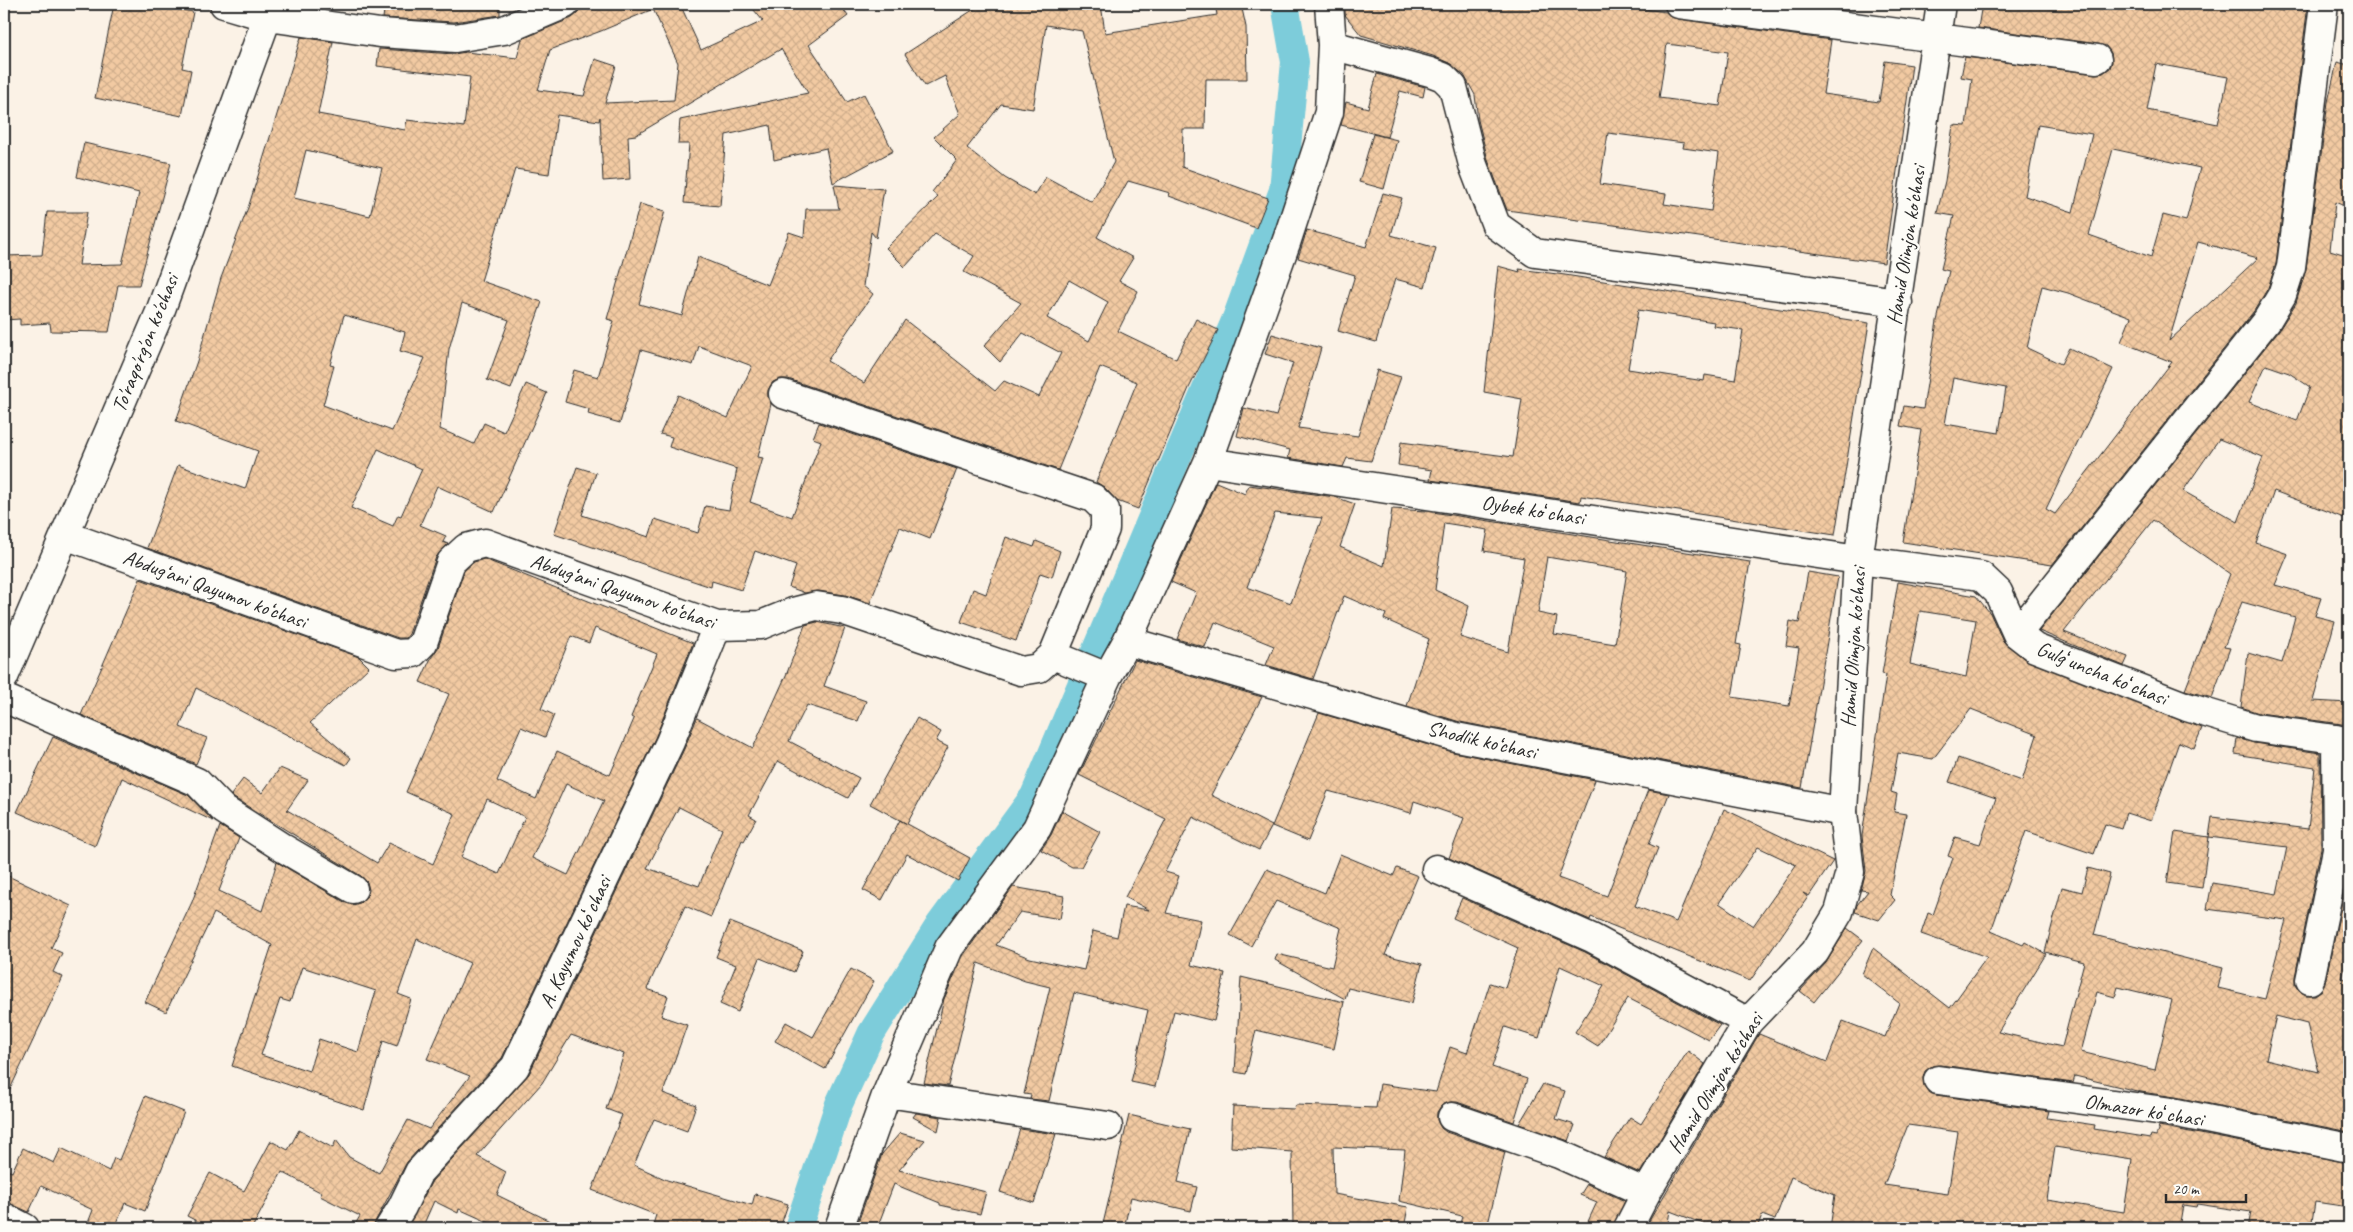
<svg xmlns="http://www.w3.org/2000/svg" width="2353" height="1232" viewBox="0 0 2353 1232" font-family="Caveat,sans-serif">
	<style>
		.lines { fill: none; stroke-linecap: round; stroke-linejoin: round }
		.canal { stroke: #7dccda; stroke-width: 28 }
		.building { fill: url(#building-cross-hatch); stroke: #2b2b2b; fill-rule: evenodd }
		.street-casing { stroke: #2b2b2b; stroke-width: 31 }
		.secondary-casing { stroke: #2b2b2b; stroke-width: 31 }
		.street { stroke: #fdfcf7; stroke-width: 28 }
		.secondary { stroke: #fdfcf7; stroke-width: 28 }
		.labels { text-anchor: middle; dominant-baseline: central; stroke-width: 5; stroke-linejoin: round; paint-order: stroke }
		.street-label { font-size: 21px; fill: #2b2b2b; stroke: #fdfcf7 }
	</style>
	<defs>
		<pattern id="building-cross-hatch" width="8" height="8" patternUnits="userSpaceOnUse" patternTransform="scale(1.25)"><rect width="8" height="8" fill="#f2caa2"/><path d="M0 0l8 8M0 8l8-8" fill="none" stroke="#d0ae8c"/></pattern>
	</defs>
	<rect width="100%" height="100%" fill="#fbf2e6"/>
	<filter id="ink" filterUnits="userSpaceOnUse"><feTurbulence type="fractalNoise" baseFrequency=".02" numOctaves="2"/><feDisplacementMap in="SourceGraphic" scale="10" xChannelSelector="R" yChannelSelector="G"/><feConvolveMatrix kernelMatrix="1 2 1 2 8 2 1 2 1" color-interpolation-filters="sRGB"/></filter>
	<g filter="url(#ink)">
		<g class="lines">
			<path class="canal" d="M798 1228 839 1104 871 1034 940 924 1034 796 1237 316 1283 190 1295 62 1285 4"/>
		</g>
		<path class="building" d="M114 4H150L193 12 182 68 191 70 182 116 95 98Z
			M385 4H500V15L454 22 383 18Z
			M580 4H680L701 50 763 21 749 4H839L848 16 809 45 847 102 864 94 893 151 833 183 826 148 774 160 770 125 726 135 720 206 684 203 689 144H678L680 120 808 93 781 49 636 135 628 136 630 179 603 181 600 117 599 121 557 115 549 174 515 169 481 281 542 302 511 389 487 380 509 320 462 303 449 349 440 429 474 444 484 423 504 432 526 384 547 393 494 512 437 486 420 525 446 536 443 542 448 544 436 557 409 634 406 638H398L147 548 178 465 245 489 258 451 176 421 197 361 221 278 249 205 301 37 333 42 318 114 405 130 407 120 464 127 470 77 377 66 379 49 454 54 466 52 517 58 522 39 572 18 578 13ZM653 9 678 63 674 100 605 103 616 66 595 59 584 96 538 90 550 50 601 31ZM306 150 382 168 370 216 294 198ZM344 315 405 332 400 351 425 358 392 431 323 405 334 366 330 365ZM378 449 422 469 401 516 398 515 393 526 351 508Z
			M982 4H1101L1105 33 1217 15 1215 4H1241L1246 27 1247 79H1206L1205 129H1183L1182 167 1268 198 1256 228 1169 196 1170 193 1128 181 1097 237 1133 258 1119 281 1138 291 1118 331 1176 359 1196 319 1218 330 1189 388 1138 509 1117 501 1104 487 1096 482 1137 382 1100 367 1058 470 788 379H780L773 382 768 390V398L771 404 758 457 763 458 750 502 792 517 821 441 813 438 819 423 957 469 930 539 900 527 870 603 845 595 818 591 805 593 789 587 796 566 755 551 741 590 712 581 711 587 554 534 577 467 596 473 582 515 649 537 655 519 698 533 705 506 729 510 737 469 669 447 672 437 660 434 678 395 728 418 752 366 699 346 693 365 641 350 620 423 588 414 589 409 565 402 574 370 598 377 614 321 607 319 640 204 665 211 639 304 682 316 698 257 768 285 789 232 804 237 806 209H839L834 185 884 189 876 238 871 232 863 286 873 294 827 361 864 383 905 320 995 391 1004 381 1039 397 1061 353 1023 333 1000 362 984 346 1021 303 964 272 974 256 935 234 905 267 886 248 938 197 932 192 957 160 934 137 960 114 945 76 925 86 905 54ZM1046 25 1082 31 1114 162 1092 202 1046 177 1035 195 1005 178 967 148 1001 104 1033 109ZM1069 280 1108 302 1089 341 1047 318Z
			M1345 4H1609L1666 12 1677 19 1831 40 1823 94 1879 102 1885 61 1912 65 1884 263 1507 210 1488 160 1478 120 1475 95 1464 75 1449 63 1433 56 1361 35 1345 15ZM1667 44 1728 52 1720 106 1659 98ZM1608 133 1684 143 1683 148 1719 153 1711 211 1664 204 1666 194 1600 184Z
			M1982 4H2240L2283 11 2285 4H2308L2276 264 2268 288 2254 311 2052 565 1903 542 1921 430 1900 426 1904 406 1923 409 1937 321 1949 271 1941 269 1954 216 1937 213 1945 181 1953 125 1966 126 1972 79 1961 77 1965 57 2095 74 2103 73 2110 68 2112 62 2111 53 2106 46 2099 44 1978 28ZM2156 64 2228 77 2218 124 2147 110ZM2038 125 2092 134 2073 212 2025 196ZM2113 149 2200 168 2186 221 2163 215 2151 257 2089 235ZM2198 242 2258 258 2169 341ZM2042 286 2068 293 2131 317 2121 342 2172 362 2055 514 2046 509 2113 369 2069 348 2061 364 2027 348ZM1953 378 2006 388 1999 433 1945 424Z
			M2337 62 2349 65V84L2345 115 2349 117V208L2335 202 2330 250 2349 256V520L2274 491 2256 543 2288 554 2275 585 2321 598 2315 616 2335 621 2313 701 2349 703V725L2259 713 2241 707 2248 653 2282 663 2295 617 2242 602 2224 647 2230 648 2212 698 2185 690 2230 574 2153 520 2064 632 2128 657 2124 666 2039 631 2279 330 2296 303 2306 269 2328 102ZM2266 365 2289 373 2310 387 2297 421 2249 402ZM2219 439 2263 457 2238 522 2183 491Z
			M1377 74 1425 87 1423 97 1400 91 1387 137 1341 125 1346 102 1368 108Z
			M1373 134 1397 140 1384 189 1359 182Z
			M84 143 171 163 139 285H118L109 332 51 331 50 323 20 325V319L4 320V256L42 255 47 212H87L79 265 122 264 139 193 77 177Z
			M1383 193 1402 198 1391 235 1436 248 1425 287 1395 279 1376 342 1338 331 1355 275 1298 258 1307 230 1366 247Z
			M1498 266 1520 272 1519 269 1565 275 1869 323 1835 535 1581 496 1580 502 1430 480 1432 470 1398 465 1401 442 1513 457 1522 399 1484 392ZM1638 310 1714 322 1713 326 1743 330 1735 380 1705 375 1704 381 1628 369Z
			M1272 334 1321 348 1298 428 1358 436 1377 370 1401 377 1371 461 1347 458 1343 467 1288 458 1290 450 1237 436 1244 408 1276 416 1293 363 1265 354Z
			M1216 482 1245 494 1249 485 1335 497 1355 504 1340 547 1384 566 1392 509 1426 511 1750 562 1736 644 1741 645 1732 697 1789 706 1799 648 1786 646 1790 621 1799 623 1808 572 1838 577 1802 788 1460 722 1407 706 1429 639 1384 619 1386 614 1344 596 1313 679 1266 665 1274 646 1215 622 1205 647 1177 639 1196 593 1171 582ZM1275 513 1322 518 1291 603 1247 587ZM1444 523 1488 530 1484 551 1524 558 1508 652 1460 637 1469 606 1435 590ZM1547 557 1627 571 1615 644 1554 634 1557 617 1538 613Z
			M1006 537 1034 547 1036 541 1060 551 1052 577 1040 573 1016 641 961 622 973 589 986 594Z
			M484 559 693 643 656 736 502 1058 407 1162 376 1220 373 1228H353L360 1216 320 1196 322 1193 282 1172 252 1228H210L187 1216 210 1173 244 1191 271 1141 288 1150 299 1130 333 1148 336 1140 349 1157 379 1173 408 1120 429 1129 470 1076 427 1059 470 963 417 939 398 994 411 999 397 1046 383 1041 364 1110 232 1066 272 945 214 913 166 1012 145 1002 192 902 220 826 239 838 219 891 262 911 277 862 346 903 352 905 360 903 367 896 369 890 367 882 361 876 234 798 231 795 243 779 262 793 280 768 308 780 287 810 377 863 389 843 433 864 455 814 406 792 449 694 420 682 431 658 438 648 464 571 474 562ZM595 628 657 654 631 717 634 719 610 775 557 751 536 799 497 781 521 727 545 737 554 715 541 709 571 636 589 643ZM566 784 604 801 568 875 532 858ZM487 799 525 817 499 874 461 857ZM302 967 376 991 358 1052 319 1039 309 1071 261 1055 280 999 290 1002Z
			M140 579 359 657 369 667 310 723 351 758 346 765 196 688 180 727 207 738 196 764 81 715Z
			M1898 582 1976 596 1990 613 2003 641 2026 660 2202 728 2194 748 2179 742 2151 821 2126 813 2121 829 2105 824 2094 854 2026 831 1991 931 2023 945 2025 942 2046 954 1998 1032 2062 1047 2084 962 2045 952 2062 887 2082 892 2088 868 2110 874 2094 935 2223 968 2218 988 2265 999 2286 920 2207 909 2212 883 2277 894 2287 847 2209 837 2212 817 2308 829 2315 767 2235 754 2237 738 2254 743 2320 753 2321 848 2295 977V985L2299 991 2306 995H2315L2322 990 2325 983 2349 868V952L2342 978 2349 980V1132L2175 1097 2141 1092 2075 1076 2073 1083 1940 1065 1932 1066 1925 1071 1923 1078 1924 1086 1929 1093 1936 1095 2049 1111 2047 1118 2095 1125 2094 1129 2150 1138 2151 1135 2156 1136 2159 1126 2349 1163V1207L2315 1202 2311 1228H2248L2251 1212 2197 1204 2196 1207 2183 1205 2179 1228H1830L1835 1195 1791 1177 1775 1220 1762 1215 1757 1228H1714L1670 1211 1667 1228H1645L1759 1034 1827 1062 1843 1021 1885 1037 1899 1003 1862 974 1873 948 1950 1008 1987 957 1921 934 1928 913 1933 915 1953 858 1948 856 1955 837 1980 844 1996 798 1949 782 1958 758 2022 781 2037 735 1971 709 1933 759 1898 753 1891 792 1897 794 1894 812 1906 814 1890 895 1895 900 1879 920 1855 912 1857 905 1868 891 1861 890 1866 871 1862 836 1886 675 1882 674ZM1920 611 1976 620 1966 677 1910 664ZM2118 987 2172 1000 2155 1070 2081 1052 2097 992 2115 997ZM2276 1016 2307 1024 2319 1072 2266 1059ZM1908 1125 1958 1132 1948 1194 1884 1185ZM2055 1147 2132 1159 2124 1212 2047 1200Z
			M817 622 845 628 824 686 866 701 858 721 807 705 789 741 859 778 848 798 778 761 749 815 756 819 744 841 742 840 711 917 685 906 647 989 668 996 661 1016 687 1025 663 1093 696 1105 687 1131 654 1119 634 1165 667 1180 752 1205 755 1194 788 1204 780 1228H652L656 1215 592 1190 622 1115 606 1109 624 1054 571 1035 542 1083 477 1156 506 1172 497 1195 564 1228H501L459 1209 458 1213 434 1201 422 1228H407L432 1181 529 1074 684 749 697 718 753 748 787 673 805 625ZM679 807 722 829 699 886 647 868Z
			M1135 660 1262 697 1211 795 1272 826 1259 850 1193 817 1165 872 1179 876 1166 913 1201 920 1191 965 1225 973 1214 1021 1174 1011 1155 1087 1131 1082 1148 1010 1074 993 1049 1101 1030 1099 1031 1095 1024 1094 1050 987 1025 981 978 963 948 1086 924 1083 944 999 963 956 1013 887 1064 896 1060 919 1020 912 996 945 1030 958 1084 970 1093 931 1117 937 1124 906 1149 910 1125 897 1166 819 1079 775Z
			M1319 713 1453 752 1595 780 1558 878 1607 896 1648 790 1669 794 1649 844 1658 848 1635 906 1676 922 1724 809 1833 861 1809 896 1803 893 1808 897 1750 981 1591 917 1590 920 1449 858 1464 818 1414 801 1411 813 1328 791 1308 841 1272 826ZM1758 847 1796 865 1753 926 1719 903Z
			M917 718 941 732 936 741 948 747 907 824 870 804Z
			M53 737 188 795 213 821 122 778 95 846 17 812Z
			M1062 811 1100 832 1081 867H1072L1041 850 1051 835Z
			M900 820 970 858 958 881 907 854 882 900 863 890Z
			M2175 832 2209 837 2202 888 2167 883Z
			M1340 854 1393 876 1397 868 1418 876 1385 955 1422 964 1412 1003 1348 988 1345 999 1275 960 1277 954 1332 967 1341 928 1276 901 1251 946 1230 935 1267 869 1325 893Z
			M4 874 71 906 51 948 62 953 53 972 63 977 4 1102Z
			M1462 898 1585 952 1720 1025 1709 1040 1628 998 1598 1046 1575 1032 1604 986 1560 966 1539 1038 1505 1027 1492 1067 1527 1079 1514 1122 1457 1102H1450L1442 1105 1437 1112V1120L1441 1128 1446 1132 1505 1152 1487 1228H1459L1462 1216 1399 1201 1405 1150 1333 1147 1334 1194 1408 1207 1404 1228H1293L1292 1152 1231 1147 1233 1106 1294 1109 1296 1105 1376 1108 1380 1084 1436 1092 1450 1047 1467 1053 1490 983 1505 988 1518 948 1453 918Z
			M730 922 803 951 794 972 760 958 738 1012 720 1004 736 965 716 957Z
			M1847 928 1863 940 1814 1002 1800 991 1826 963Z
			M851 969 874 981 825 1069 775 1041 786 1022 813 1037Z
			M1241 977 1344 1002 1334 1049 1256 1030 1246 1074 1235 1072Z
			M1688 1051 1705 1064 1640 1173 1604 1157 1630 1117 1641 1124Z
			M1543 1084 1565 1091 1556 1119 1575 1125 1569 1141 1519 1124Z
			M145 1096 184 1112 145 1211 125 1203 115 1228H86L93 1210 41 1186 29 1212 4 1201V1169L12 1172 23 1148 54 1163 61 1148 109 1171 114 1158 119 1160Z
			M916 1113 941 1117 938 1131 913 1117Z
			M1129 1115 1190 1129 1178 1182 1197 1187 1191 1211 1131 1197 1124 1228H1102Z
			M1020 1129 1056 1134 1034 1203 1000 1192Z
			M900 1133 925 1140 899 1170 986 1192 980 1214 940 1205V1203L894 1184 877 1228H856L882 1154Z
			M1587 1184 1625 1201 1612 1228H1585L1597 1202 1580 1195Z"/>
		<g class="lines">
			<g class="street-casing">
				<path id="street" d="M1937 38 2097 59
					M1332 45 1430 72 1443 77 1453 87 1473 165 1496 225 1535 253 1898 302
					M1208 462 1858 560 1981 576 1998 592 2017 634 2035 648 2187 707 2256 728 2349 741
					M65 535 396 654 413 653 423 643 451 562 466 548 485 543 717 626 761 625 793 612 816 606 842 610 1021 671 1039 668 1053 655 1105 529V510L1093 498 783 394
					M2017 634 2267 320 2282 295 2291 267 2324 4
					M1127 641 1456 737 1843 812
					M1053 655 1107 677
					M4 698 197 782 224 810 283 848 353 889
					M1436 869 1592 938 1748 1022
					M2310 980 2337 850 2336 739
					M1938 1080 2172 1112 2349 1148
					M887 1093 1108 1126
					M1452 1117 1559 1154 1646 1193
					M389 1228 402 1207 419 1172 515 1067 670 742 717 626
					M839 1228 887 1093 949 948 1037 828 1107 677 1127 641 1208 462 1287 240 1329 112 1332 45 1329 4"/>
			</g>
			<g class="secondary-casing">
				<path id="secondary" d="M224 4 268 17 380 33 455 38 504 30 565 4
					M1679 4 1937 38
					M4 677 160 312 272 4
					M4 1217 25 1228
					M1628 1228 1646 1193 1748 1022 1815 952 1839 912 1850 872 1843 812 1858 560 1941 4"/>
			</g>
			<use href="#street" class="street"/>
			<use href="#secondary" class="secondary"/>
		</g>
	</g>
	<g class="labels">
		<g class="street-label">
			<text transform="translate(1906 245) rotate(-81)">Hamid Olimjon ko'chasi</text>
			<text transform="translate(145 343) rotate(-68)">To'raqo'rg'on ko'chasi</text>
			<text transform="translate(1533 510) rotate(9)">Oybek koʻchasi</text>
			<text transform="translate(215 589) rotate(20)">Abdug‘ani Qayumov ko‘chasi</text>
			<text transform="translate(623 591) rotate(19)">Abdug‘ani Qayumov ko‘chasi</text>
			<text transform="translate(1853 647) rotate(-86)">Hamid Olimjon ko'chasi</text>
			<text transform="translate(2102 673) rotate(22)">Gulgʻuncha koʻchasi</text>
			<text transform="translate(1482 740) rotate(13)">Shodlik ko‘chasi</text>
			<text transform="translate(575 942) rotate(-65)">A. Kayumov koʻchasi</text>
			<text transform="translate(1715 1083) rotate(-58)">Hamid Olimjon ko'chasi</text>
			<text transform="translate(2144 1110) rotate(9)">Olmazor koʻchasi</text>
		</g>
	</g>
	<rect width="2353" height="1232" fill="none" stroke="#fdfcf7" stroke-width="20"/>
	<rect x="10" y="10" width="2333" height="1212" fill="none" stroke="#2b2b2b" stroke-width="2" filter="url(#ink)"/>
	<path d="M2166 1194v8h80v-8" fill="none" stroke="#2b2b2b" stroke-width="2.5"/>
	<text x="2173" y="1194" font-size="15" fill="#2b2b2b" stroke="#fdfcf7" stroke-width="4" paint-order="stroke">20 m</text>
</svg>
